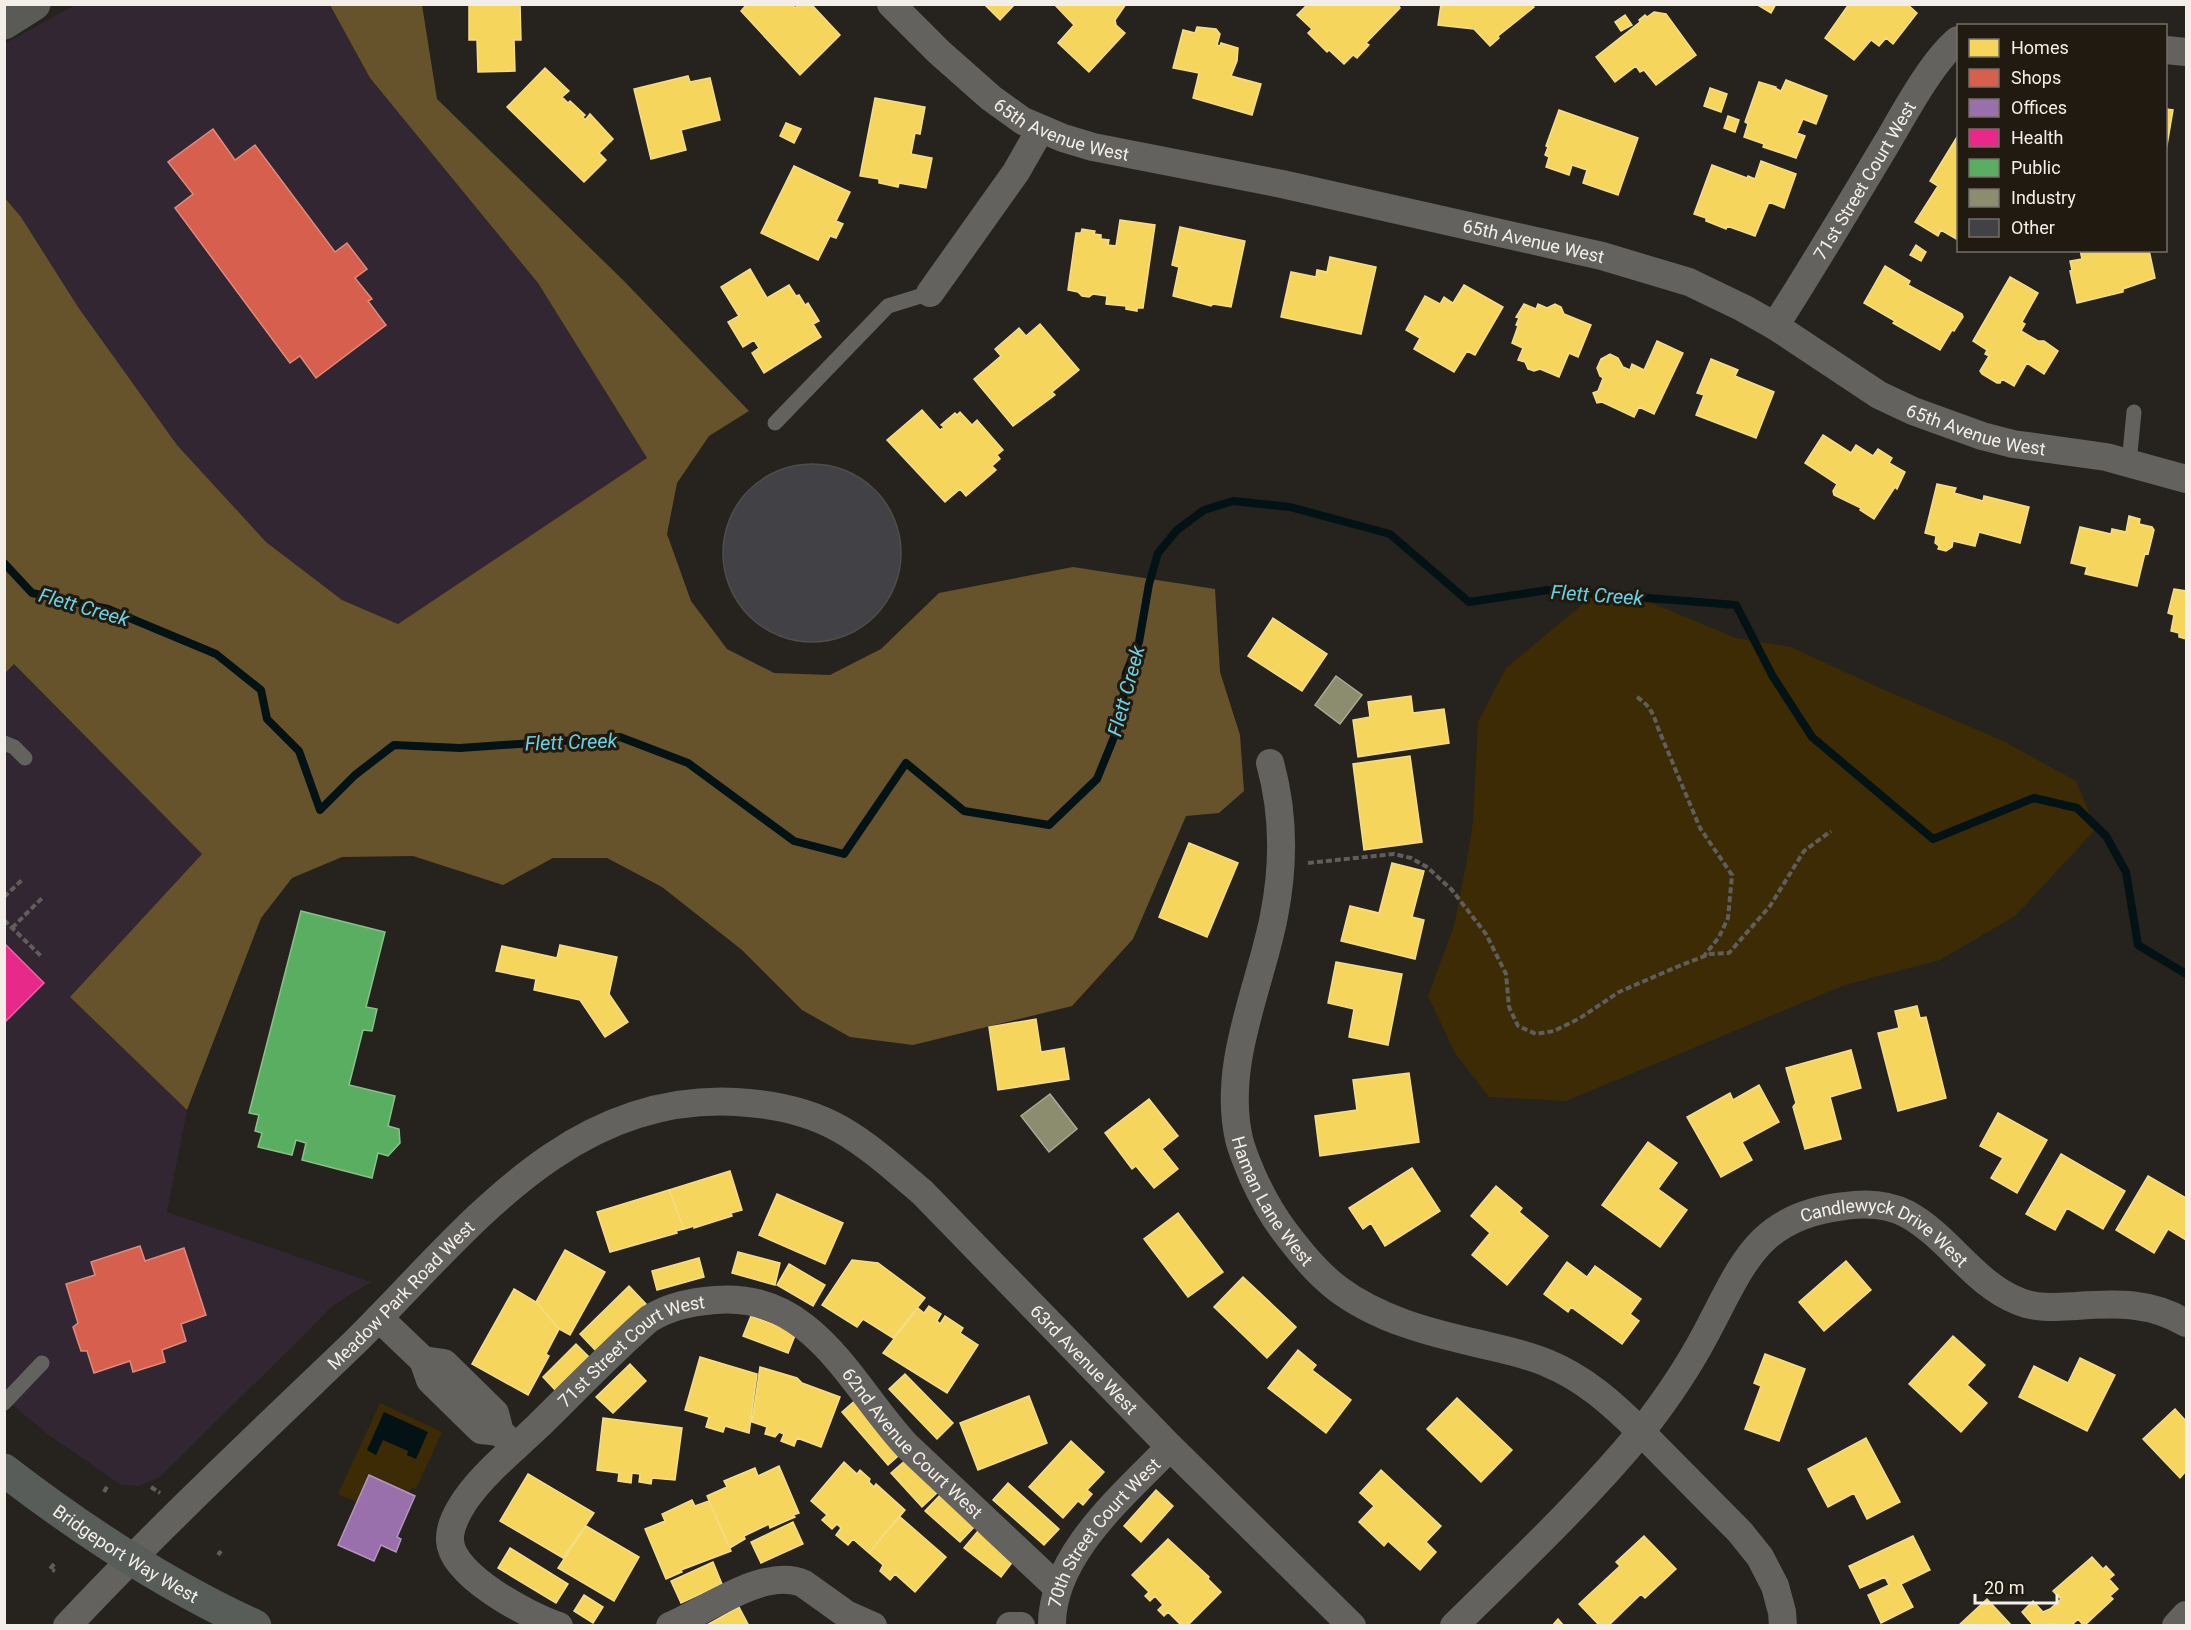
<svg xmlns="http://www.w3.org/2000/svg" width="2191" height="1630" viewBox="0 0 2191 1630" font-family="Roboto,sans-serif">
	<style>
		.commercial { fill: #312632 }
		.green { fill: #3c2b04 }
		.forest { fill: #66532c }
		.water { fill: #031214 }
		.homes { fill: #f6d55c; stroke: #f5dd86; stroke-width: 1.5 }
		.shops { fill: #d6604d; stroke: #df8b7c; stroke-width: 1.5 }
		.offices { fill: #9970ab; stroke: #b496bd; stroke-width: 1.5 }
		.health { fill: #e7298a; stroke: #eb64a6; stroke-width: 1.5 }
		.public { fill: #5aae61; stroke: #88c28a; stroke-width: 1.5 }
		.industry { fill: #8c8c6e; stroke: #abaa93; stroke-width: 1.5 }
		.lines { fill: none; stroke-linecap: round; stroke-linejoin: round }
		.stream { stroke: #031214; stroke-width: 8 }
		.building { fill: #424146; stroke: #4e4e4c; stroke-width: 1.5 }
		.path { stroke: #605e5a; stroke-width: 4; stroke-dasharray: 6 3; stroke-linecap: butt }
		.lane { stroke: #64625e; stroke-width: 15 }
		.street { stroke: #64625e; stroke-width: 28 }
		.secondary { stroke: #5a5b57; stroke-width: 33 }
		.primary { stroke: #585d5a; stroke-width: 33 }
		.labels { text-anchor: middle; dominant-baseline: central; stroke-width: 6; stroke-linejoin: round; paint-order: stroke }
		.street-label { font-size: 18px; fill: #f3efe8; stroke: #201a11 }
		.water-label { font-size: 20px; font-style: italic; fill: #6bd0e2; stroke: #201a11 }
	</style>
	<rect width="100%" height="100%" fill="#26231e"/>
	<path class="commercial" d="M75 5H330L370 78 538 283 647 458 398 624 342 600 266 542 177 445 78 307 21 217 5 198 4 44Z
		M14 664 202 854 70 997 187 1110 167 1212 371 1282 332 1306 300 1339 160 1477 139 1486 121 1485 49 1435 5 1399 4 673Z"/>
	<path class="green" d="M1596 593 1654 604 1736 638 1791 647 1880 688 2003 741 2076 781 2096 829 2015 916 1940 960 1845 985 1566 1101 1489 1097 1455 1053 1428 996 1454 926 1466 865 1473 822 1478 722 1506 668Z
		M380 1403 442 1432 416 1489 412 1487 409 1493 370 1475 357 1502 338 1494Z"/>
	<path class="forest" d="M330 5H422L437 99 624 281 749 411 709 436 677 483 667 534 691 601 727 649 774 673 830 675 881 649 939 593 1073 567 1215 589 1220 672 1240 735 1244 791 1219 813 1186 816 1133 939 1072 1006 913 1045 850 1037 802 1010 742 950 662 887 607 858H553L503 885 413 856 342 857 292 878 261 918 187 1110 70 997 202 854 14 664 5 673V198L21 217 78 307 177 445 266 542 342 600 398 624 647 458 538 283 370 78Z"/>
	<path class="water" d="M384 1412 428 1432 416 1459 407 1455 408 1451 383 1440 376 1455 367 1450Z"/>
	<path class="homes" d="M469 4H520L521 40H514L515 71 478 72 477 40H469Z
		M747 4H792L795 8 799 4H811L840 35 800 75 741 11Z
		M984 4H1015L1000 20Z
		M1126 4 1115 20 1116 25 1125 33 1089 72 1058 43 1074 25 1054 4Z
		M1308 4H1397L1400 8 1366 43 1369 45 1357 58 1353 55 1344 64 1329 50 1327 52 1308 33 1312 29 1297 15Z
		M1441 4H1532L1534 7 1498 36 1499 38 1490 46 1474 29 1438 25Z
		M1756 4H1776L1771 13Z
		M1849 4H1907L1917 13 1893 44 1886 38 1879 46 1871 40 1854 60 1825 38Z
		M1654 12 1666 14 1696 55 1656 85 1644 70 1640 72 1636 66 1615 82 1596 57 1640 22 1639 20 1645 15 1647 17Z
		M1625 15 1632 25 1621 31 1615 22Z
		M1197 27 1216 29 1220 34 1217 45 1220 46 1221 43 1238 48 1237 61 1231 76 1261 84 1252 115 1193 98 1199 73 1173 68 1183 30 1195 33Z
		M545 68 569 91 562 97 568 103 570 101 585 115 583 117 585 120 590 114 613 139 599 153 606 160 584 182 507 107Z
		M688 76 690 82 710 78 720 120 681 130 686 150 651 159 634 89Z
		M1786 80 1827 96 1816 124 1803 119 1797 133 1805 136 1796 158 1763 147 1764 144 1744 137 1748 124 1745 122 1759 82 1776 87 1775 88 1781 91Z
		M1710 88 1727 94 1721 112 1704 106Z
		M875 98 925 107 920 134 915 133 911 154 932 158 926 188 899 183 898 187 879 183V179L860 176Z
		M2166 109 2173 110 2166 151Z
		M1559 110 1638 138 1618 195 1583 183 1587 170 1572 165 1569 175 1546 167 1549 157 1545 155 1548 147 1546 146Z
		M1728 116 1739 120 1735 132 1724 128Z
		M786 123 801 129 794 143 780 136Z
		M1957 137 1958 138V240L1941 230 1938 236 1915 222 1938 186 1930 181Z
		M1761 161 1796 174 1784 208 1769 202 1755 236 1727 226 1726 229 1706 221V218L1694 214 1712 165 1747 178 1748 176 1755 179Z
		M794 166 850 192 836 221 843 224 836 238 830 236 818 260 761 233Z
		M1120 220 1155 225 1143 308H1137V311L1126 309V306L1106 304 1107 296 1093 294 1089 297 1082 296 1078 292 1068 290 1076 233H1081L1082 229 1095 231 1094 234 1101 235V239L1109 240 1108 245 1116 246Z
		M1180 227 1245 241 1231 307 1213 304 1211 306 1173 296 1179 267 1172 265Z
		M1916 245 1926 252 1921 261 1910 255Z
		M2080 250H2149L2155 278 2123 289V292L2077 303 2070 271 2072 270 2070 261 2082 259Z
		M1330 257 1376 267 1361 334 1281 317 1291 272 1316 277 1317 270 1327 272Z
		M1885 266 1910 281 1908 285 1962 314 1963 317 1954 331 1952 330 1940 350 1893 323 1895 321 1864 303Z
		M750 269 767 298 789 285 796 296 799 295 805 305 808 303 819 321 813 324 821 337 764 373 752 353 759 348 754 340 743 347 728 322 739 316 721 287Z
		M2010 277 2038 293 2022 322 2025 324 2021 331 2038 341H2044L2058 351 2044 374 2027 363 2014 386 2002 379 2000 383H1997L1982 374 1980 371 1989 356 1985 354 1987 350 1973 341Z
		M1464 285 1503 307 1475 355 1467 351 1454 372 1414 349 1420 338 1406 330 1425 296 1440 304 1444 297 1453 303Z
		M1524 304 1536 309 1538 304 1547 308 1555 304 1561 307 1564 314 1591 325 1578 357 1569 353 1559 377 1540 369 1534 371 1528 369 1525 362 1518 360 1523 348 1512 343 1518 326 1516 325 1519 318 1516 317Z
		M1040 324 1079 370 1052 392 1055 395 1013 426 974 379 1001 356 995 349 1019 328 1026 336Z
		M1657 341 1683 353 1654 414 1639 407 1634 417 1602 402 1597 403 1593 393 1598 391 1603 378 1600 376 1597 368 1601 359 1610 354 1618 358 1623 367 1630 370 1632 364 1644 370Z
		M1711 359 1738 370 1735 376 1774 392 1756 438 1696 415 1704 395 1697 393Z
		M922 410 940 430 944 427 941 425 955 413 957 415 960 412 972 425 977 420 1003 450 997 455 1000 459 992 466 996 470 966 496 960 489 945 502 887 440Z
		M1823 435 1851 453 1856 445 1873 456 1878 449 1892 458 1889 463 1905 472 1897 489 1895 487 1874 519 1860 510 1861 508 1834 495 1833 491 1837 484 1805 463Z
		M1937 484 1956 488 1954 493 1983 501 1984 496 2029 507 2020 543 1979 532 1975 546 1953 541 1952 547 1946 551 1938 549 1939 546 1935 543 1936 536 1925 533Z
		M2129 516 2140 519 2139 524 2152 527 2154 530 2148 554 2145 553 2137 586 2085 574 2087 567 2071 563 2080 527 2111 534 2112 529 2126 532Z
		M2174 589 2186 591V639L2179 637V633L2171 631 2174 615 2168 613Z
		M1273 618 1327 654 1302 691 1248 656Z
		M1411 696 1413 713 1444 709 1449 743 1358 757 1353 720 1370 717 1368 702Z
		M1410 756 1422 842 1364 850 1353 764Z
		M1189 843 1238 863 1207 937 1159 917Z
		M1392 863 1424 871 1412 917 1424 920 1415 959 1341 941 1350 906 1379 913Z
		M560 945 617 957 609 994 628 1022 605 1037 580 1000 534 990 536 979 496 971 502 946 557 958Z
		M1336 962 1402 974 1388 1045 1349 1037 1354 1009 1328 1003Z
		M1917 1006 1920 1018 1926 1017 1946 1098 1898 1111 1878 1033 1899 1028 1895 1011Z
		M1036 1019 1041 1052 1064 1048 1069 1079 998 1090 989 1027Z
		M1851 1050 1861 1088 1830 1097 1841 1139 1805 1149 1793 1107 1796 1103 1786 1068Z
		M1409 1073 1419 1142 1320 1156 1315 1116 1357 1110 1353 1080Z
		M1759 1085 1779 1122 1742 1142 1752 1160 1721 1177 1687 1117 1730 1093 1733 1100Z
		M1149 1099 1178 1136 1162 1149 1178 1169 1154 1188 1136 1166 1132 1169 1105 1133Z
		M1998 1113 2047 1140 2017 1193 1991 1178 2003 1158 1980 1146Z
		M1648 1142 1677 1163 1658 1189 1687 1210 1660 1247 1602 1205Z
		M2061 1154 2125 1191 2103 1229 2067 1208 2055 1230 2026 1214Z
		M1412 1168 1440 1211 1385 1246 1371 1223 1363 1229 1349 1208Z
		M730 1171 742 1210 731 1213 732 1216 694 1228V1226L684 1229 669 1190Z
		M2148 1176 2186 1198V1240L2168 1229 2154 1253 2116 1230Z
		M1496 1186 1522 1208 1519 1212 1548 1236 1507 1285 1472 1255 1490 1233 1471 1216Z
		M669 1190 684 1229 676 1231 677 1233 610 1252 597 1212Z
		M777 1194 843 1223 825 1264 759 1235Z
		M1178 1213 1223 1272 1188 1297 1144 1239Z
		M565 1250 605 1272 570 1335 559 1329 536 1302Z
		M738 1252 780 1263 775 1285 732 1273Z
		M699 1258 704 1277 657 1290 652 1271Z
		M852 1260 878 1263 925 1298 893 1338 863 1319 857 1327 822 1305Z
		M1846 1261 1871 1290 1824 1331 1799 1302Z
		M1567 1262 1587 1277 1595 1266 1641 1299 1630 1314 1639 1321 1622 1344 1571 1307 1568 1312 1544 1294Z
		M789 1264 825 1285 813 1306 777 1285Z
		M1243 1277 1296 1327 1267 1358 1214 1307Z
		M629 1286 646 1304 597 1352 580 1334Z
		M514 1289 536 1302 559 1329 546 1354 549 1356 528 1395 472 1364Z
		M929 1306 941 1314 937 1321 940 1324 945 1316 963 1328 960 1333 978 1345 947 1393 883 1353 918 1308 924 1313Z
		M751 1316 796 1333 788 1353 743 1336Z
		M1953 1336 1985 1365 1967 1385 1987 1403 1961 1432 1909 1384Z
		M576 1344 591 1359 557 1392 543 1377Z
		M1298 1350 1316 1365 1312 1370 1351 1400 1326 1433 1268 1388Z
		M1765 1354 1805 1369 1779 1441 1745 1429 1761 1386 1754 1383Z
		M700 1357 757 1374 749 1433 725 1426 723 1432 706 1427 709 1417 685 1410Z
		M2080 1358 2115 1375 2087 1431 2019 1397 2034 1366 2068 1383Z
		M630 1364 646 1381 613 1413 596 1397Z
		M760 1367 797 1378 802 1383 840 1397 821 1447 797 1438 794 1446 781 1441 784 1434 779 1432 775 1437 765 1434 767 1427 752 1422Z
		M905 1374 953 1423 937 1439 889 1389Z
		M1029 1396 1047 1443 978 1470 960 1423Z
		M859 1397 905 1450 888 1465 842 1412Z
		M1457 1398 1512 1450 1481 1482 1427 1429Z
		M2175 1409 2186 1421V1471L2180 1478 2143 1439Z
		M603 1418 682 1428 675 1480 652 1478 651 1484 639 1482 640 1474 632 1473 631 1483 618 1481 619 1473 597 1470Z
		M1866 1438 1900 1502 1867 1519 1854 1493 1828 1507 1808 1469Z
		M1071 1441 1104 1472 1087 1490 1092 1494 1083 1505 1078 1501 1063 1518 1029 1487Z
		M908 1458 939 1491 922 1507 891 1473Z
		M844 1462 857 1474 860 1470 870 1479 869 1482 874 1487 876 1484 905 1510 869 1553 853 1539 848 1545 836 1535 841 1528 837 1524 832 1529 822 1520 827 1515 811 1501Z
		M779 1466 799 1513 793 1515 795 1517 770 1528 769 1524 744 1536 745 1539 730 1548 707 1496 727 1487 724 1481 755 1468 758 1476Z
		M1381 1470 1441 1526 1426 1542 1436 1552 1420 1570 1388 1541 1384 1546 1359 1522 1374 1506 1360 1493Z
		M528 1474 594 1513 563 1558 500 1521Z
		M1008 1483 1059 1529 1044 1545 993 1500Z
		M1156 1490 1173 1506 1141 1542 1124 1526Z
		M941 1494 976 1525 960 1542 925 1511Z
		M692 1500 695 1506 709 1501 731 1551 681 1570 682 1572 666 1579 645 1529 665 1521 662 1514Z
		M899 1516 946 1557 915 1592 895 1574 890 1580 880 1571 883 1565 869 1553Z
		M793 1522 803 1544 761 1563 751 1542Z
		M586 1526 639 1557 614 1601 558 1568Z
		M978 1531 1014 1560 1001 1577 964 1548Z
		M1644 1536 1676 1569 1645 1598 1641 1594 1608 1626H1600L1579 1604 1620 1566 1616 1562Z
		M1913 1536 1930 1570 1901 1584 1913 1607 1881 1623 1868 1595 1889 1585 1885 1577 1860 1588 1849 1566Z
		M1168 1539 1209 1577 1208 1579 1221 1592 1187 1626H1182L1168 1612 1164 1616 1158 1610 1163 1605 1155 1596 1150 1601 1145 1596 1149 1592 1132 1575Z
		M510 1548 568 1584 556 1603 498 1568Z
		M2092 1557 2103 1569 2106 1566 2114 1575 2109 1579 2118 1589 2110 1596 2113 1599 2084 1626 2078 1619 2071 1626 2050 1624 2034 1626 2022 1612 2033 1601 2043 1612 2050 1609 2061 1599 2053 1591Z
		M713 1562 722 1584 681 1603 671 1581Z
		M584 1595 603 1607 593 1623 574 1611Z
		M1987 1599 2012 1626H1958Z
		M739 1607 749 1626H705Z
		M1558 1619 1564 1626H1552Z"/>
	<path class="shops" d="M213 129 235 160 255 145 335 252 347 243 367 269 355 278 372 299 368 301 386 325 316 378 300 356 290 363 175 208 193 194 168 162Z
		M140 1246 145 1261 184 1248 206 1315 181 1324 186 1341 162 1350 165 1362 133 1372 130 1361 94 1373 87 1351H81L73 1327 78 1323 66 1284 95 1275 91 1262Z"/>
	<path class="offices" d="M369 1475 415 1496 397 1537 401 1539 396 1552 381 1545 374 1561 338 1545Z"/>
	<path class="health" d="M4 943 44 983 4 1023Z"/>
	<path class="public" d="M301 911 385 932 366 1007 377 1009 372 1031 363 1030 349 1085 395 1096 388 1126 399 1129 400 1143 388 1156 378 1153 372 1178 302 1160 306 1143 296 1140 292 1155 258 1147 262 1133 255 1131 259 1115 249 1113Z"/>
	<path class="industry" d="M1336 676 1362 695 1340 724 1315 705Z
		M1050 1094 1077 1129 1049 1152 1021 1116Z"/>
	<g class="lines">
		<path class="stream" d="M4 563 32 593 108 609 216 654 261 690 267 719 299 751 320 810 355 775 394 745 460 748 620 737 688 763 794 841 844 854 906 763 964 811 1049 825 1097 779 1121 720 1126 673 1139 642 1149 584 1158 553 1177 530 1204 510 1233 501 1290 507 1390 534 1469 602 1548 590 1736 605 1772 675 1812 737 1933 839 2034 798 2077 808 2106 836 2126 872 2138 945 2186 974"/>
	</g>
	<path class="building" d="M723 553a89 89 0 1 1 178 0a89 89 0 1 1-178 0Z"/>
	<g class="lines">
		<path class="path" d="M1637 697C1650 706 1653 713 1658 728L1700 828 1732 875 1728 918 1719 937 1704 956
			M1308 863 1394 854 1411 858 1427 867 1452 890 1486 934 1506 974 1509 1007 1518 1026 1536 1034 1554 1031 1580 1018 1619 992 1679 966 1710 954 1729 953 1770 906 1804 851 1831 831
			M4 897 23 879
			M4 920 41 956
			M12 928 42 898
			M151 1487 160 1493
			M104 1492 108 1485
			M218 1555 221 1551
			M54 1564 50 1569 55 1571"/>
		<path class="lane" d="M775 423 888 306 930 293
			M2129 463 2134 412
			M4 743 14 747 25 758
			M4 1403 42 1363"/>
		<g class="street">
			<path id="s1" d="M891 4 939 52 991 98 1023 121 1063 138 1093 147 1282 184 1602 256 1689 282 1743 308 1775 326 1879 395 1913 411 1982 436 2013 444 2106 457 2186 479"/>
			<path d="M2166 50 2186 52"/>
			<path d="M930 293 1016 172 1040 130"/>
			<path id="s2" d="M1775 326C1814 265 1851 203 1888 141 1905 112 1933 60 1958 40"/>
			<path id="s3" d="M1270 763C1284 813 1284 865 1274 916 1260 988 1222 1064 1239 1139 1242 1152 1248 1165 1253 1177 1262 1197 1272 1215 1285 1232 1301 1253 1317 1273 1338 1289 1378 1319 1428 1332 1476 1343 1500 1349 1524 1353 1547 1363 1584 1378 1613 1404 1641 1432 1584 1501 1518 1563 1454 1626"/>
			<path d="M379 1318 423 1360 430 1380 481 1430 500 1432"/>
			<path d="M423 1360 444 1363 495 1413 500 1432 512 1444"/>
			<path id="s4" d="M67 1626C159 1528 257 1436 354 1343 464 1235 564 1093 736 1102 772 1104 808 1111 840 1129 870 1146 896 1170 922 1192L1170 1447 1352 1626"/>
			<path id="s5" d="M559 1626C529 1616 452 1576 450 1541 449 1526 458 1511 466 1499 485 1472 513 1450 537 1427 574 1391 610 1353 649 1319 670 1306 691 1302 715 1300 813 1291 851 1386 907 1446L1057 1587"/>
			<path d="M670 1626C706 1611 765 1566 804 1584L846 1614 873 1626"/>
			<path d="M1010 1626H1021"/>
			<path id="s6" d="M1052 1626C1051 1555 1125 1494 1170 1447"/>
			<path id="s7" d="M1783 1626 1782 1612 1775 1586 1760 1557 1740 1532 1641 1432C1665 1401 1686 1371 1704 1337 1742 1267 1755 1216 1845 1206 1866 1203 1888 1204 1907 1214 1949 1237 1973 1283 2018 1301 2036 1309 2057 1307 2076 1306 2116 1303 2151 1302 2186 1323"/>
			<path d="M2176 1626 2186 1615"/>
		</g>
		<path class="secondary" d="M4 23 34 4"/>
		<path class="primary" id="s8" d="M4 1470C82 1530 165 1585 255 1626"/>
	</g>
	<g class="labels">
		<g class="street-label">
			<text stroke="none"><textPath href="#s1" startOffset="216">65th Avenue West</textPath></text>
			<text stroke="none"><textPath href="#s2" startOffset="171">71st Street Court West</textPath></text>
			<text stroke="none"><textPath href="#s1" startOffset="702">65th Avenue West</textPath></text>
			<text stroke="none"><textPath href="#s1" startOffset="1188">65th Avenue West</textPath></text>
			<text stroke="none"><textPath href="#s3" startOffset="453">Haman Lane West</textPath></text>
			<text stroke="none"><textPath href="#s7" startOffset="612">Candlewyck Drive West</textPath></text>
			<text stroke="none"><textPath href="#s4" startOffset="470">Meadow Park Road West</textPath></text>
			<text stroke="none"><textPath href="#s5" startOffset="414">71st Street Court West</textPath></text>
			<text stroke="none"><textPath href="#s4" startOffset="1316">63rd Avenue West</textPath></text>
			<text stroke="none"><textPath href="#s5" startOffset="770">62nd Avenue Court West</textPath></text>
			<text stroke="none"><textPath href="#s6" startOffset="110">70th Street Court West</textPath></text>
			<text stroke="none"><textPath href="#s8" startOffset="148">Bridgeport Way West</textPath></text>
		</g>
		<g class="water-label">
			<text transform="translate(1597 595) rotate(4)">Flett Creek</text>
			<text transform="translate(84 607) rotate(16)">Flett Creek</text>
			<text transform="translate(1126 691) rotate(-75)">Flett Creek</text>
			<text transform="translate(571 742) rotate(-2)">Flett Creek</text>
		</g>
	</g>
	<rect width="2191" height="1630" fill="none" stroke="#f3efe8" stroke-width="12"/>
	<rect x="1957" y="24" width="210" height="228" fill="#201a11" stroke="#746f67" stroke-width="1.5"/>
	<rect x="1969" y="39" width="30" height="18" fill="#f6d55c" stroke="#746f67" stroke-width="1.5"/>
	<text x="2011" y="54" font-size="18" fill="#f3efe8">Homes</text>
	<rect x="1969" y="69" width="30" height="18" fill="#d6604d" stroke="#746f67" stroke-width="1.5"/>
	<text x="2011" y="84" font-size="18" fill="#f3efe8">Shops</text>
	<rect x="1969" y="99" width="30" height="18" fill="#9970ab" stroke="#746f67" stroke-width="1.5"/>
	<text x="2011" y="114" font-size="18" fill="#f3efe8">Offices</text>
	<rect x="1969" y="129" width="30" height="18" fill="#e7298a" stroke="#746f67" stroke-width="1.5"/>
	<text x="2011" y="144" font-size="18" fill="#f3efe8">Health</text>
	<rect x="1969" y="159" width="30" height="18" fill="#5aae61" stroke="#746f67" stroke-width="1.5"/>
	<text x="2011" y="174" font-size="18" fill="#f3efe8">Public</text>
	<rect x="1969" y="189" width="30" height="18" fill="#8c8c6e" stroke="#746f67" stroke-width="1.5"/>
	<text x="2011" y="204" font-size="18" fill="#f3efe8">Industry</text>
	<rect x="1969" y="219" width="30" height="18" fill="#424146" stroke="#746f67" stroke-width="1.5"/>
	<text x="2011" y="234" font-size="18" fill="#f3efe8">Other</text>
	<path d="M1975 1594v9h82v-9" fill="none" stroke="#f3efe8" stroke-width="3"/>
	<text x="1984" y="1594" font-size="18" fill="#f3efe8" stroke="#201a11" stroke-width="4.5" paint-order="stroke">20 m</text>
</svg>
